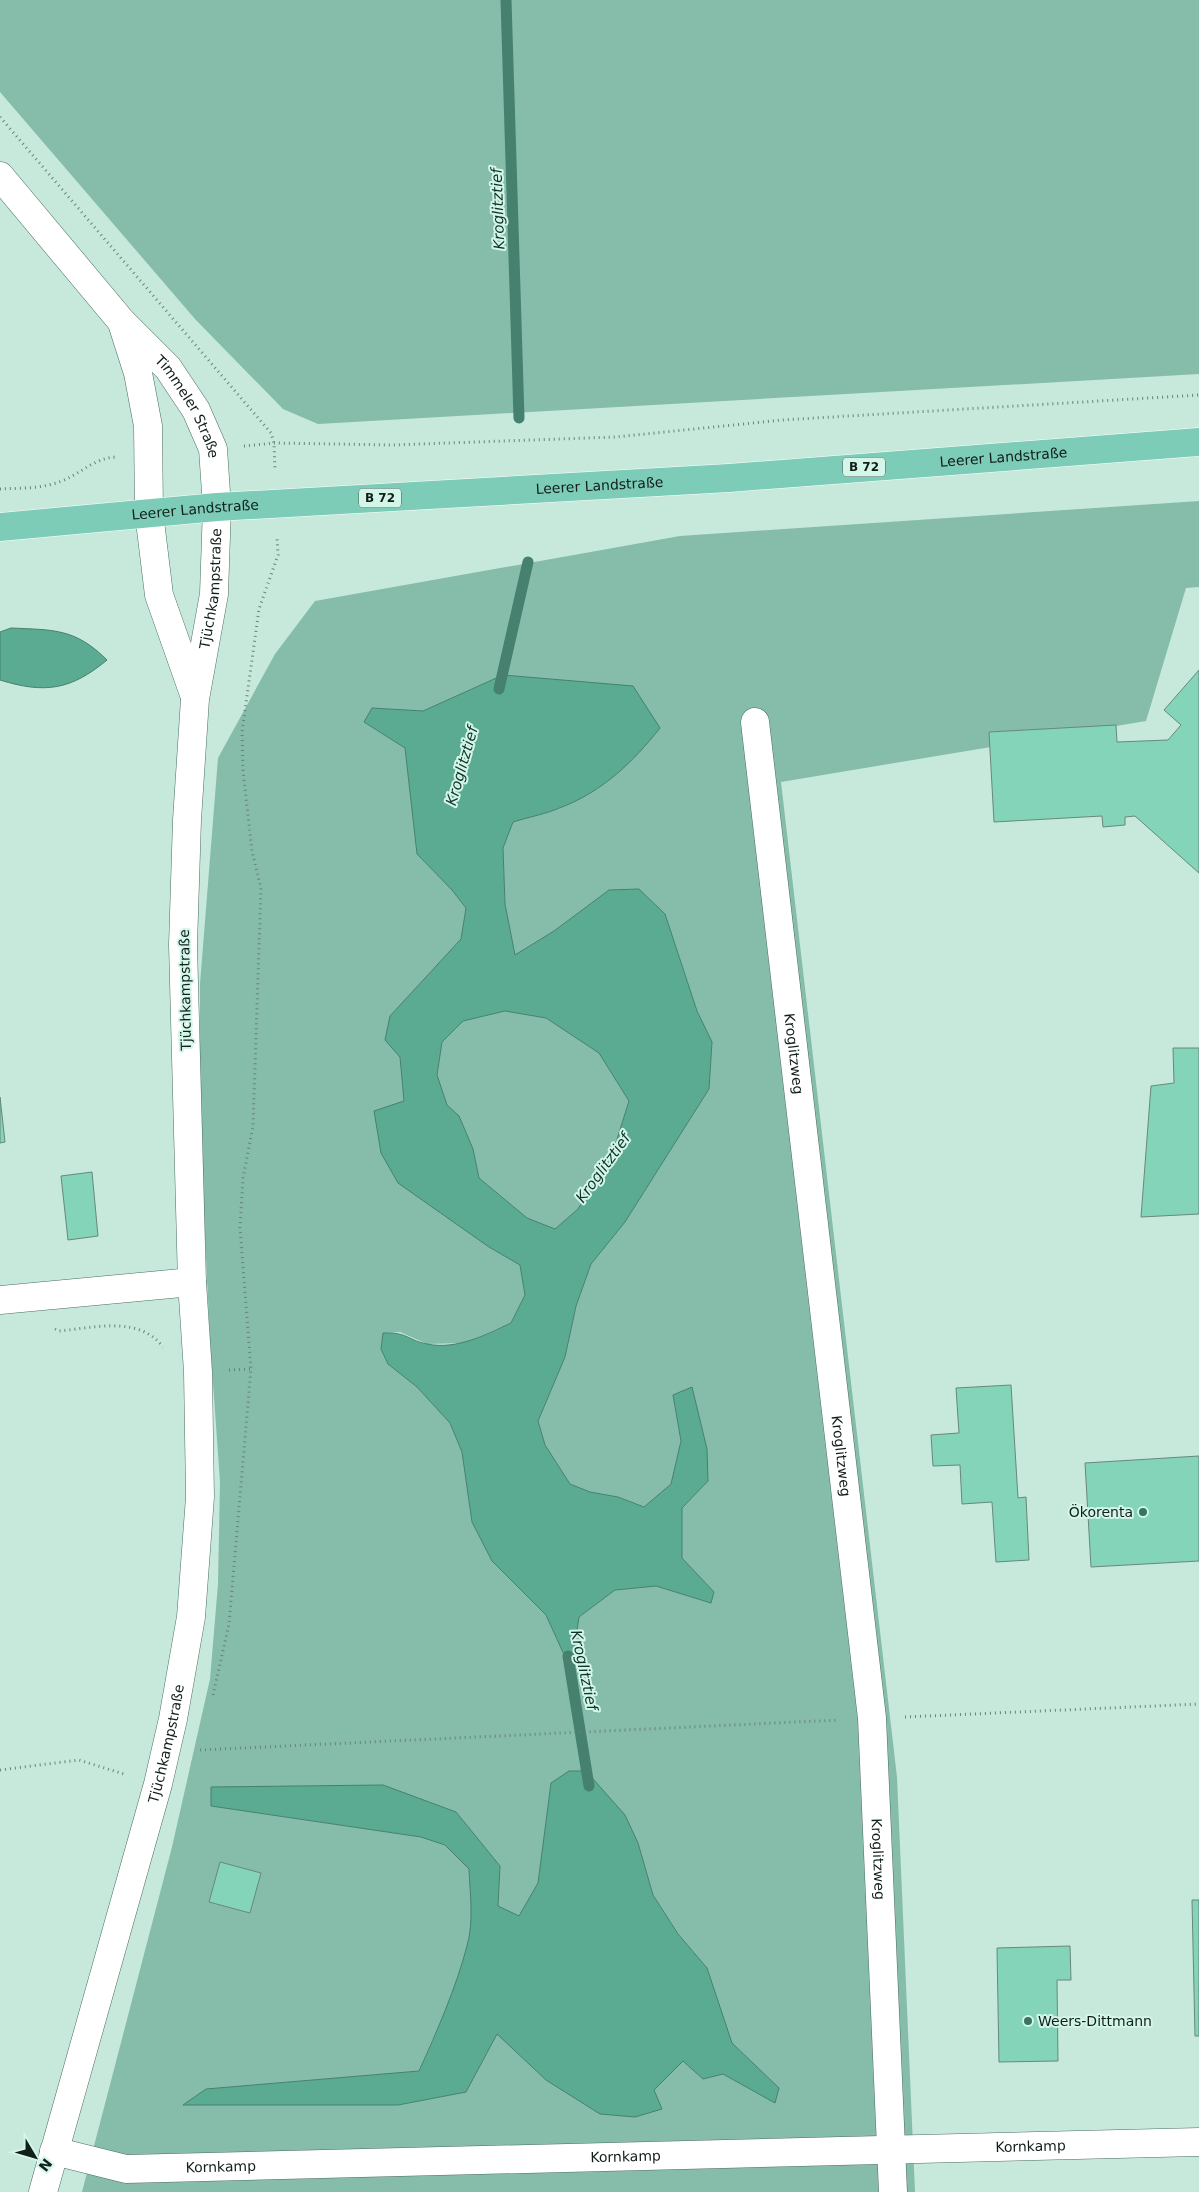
<svg xmlns="http://www.w3.org/2000/svg" width="1199" height="2192" viewBox="0 0 1199 2192" font-family="'DejaVu Sans',sans-serif">
	<style>
		.green { fill: #85bdaa; fill-rule: evenodd }
		.water { fill: #5bab92; stroke: #45816e; fill-rule: evenodd }
		.lines { fill: none; stroke-linecap: round; stroke-linejoin: round }
		.stream { stroke: #45816e; stroke-width: 11 }
		.building { fill: #84d4ba; stroke: #67887d }
		.street-casing { stroke: #4d6d62; stroke-width: 29 }
		.secondary-casing { stroke: #4d6d62; stroke-width: 29 }
		.primary-casing { stroke: #fff; stroke-width: 29 }
		.path { stroke: #6a8279; stroke-width: 3; stroke-dasharray: 1 4; stroke-linecap: butt }
		.street { stroke: #fff; stroke-width: 28 }
		.secondary { stroke: #fff; stroke-width: 28 }
		.primary { stroke: #7cccb8; stroke-width: 28 }
		.poi-dot { fill: #367563; stroke: #d3f6e9; stroke-width: 2 }
		.labels { text-anchor: middle; dominant-baseline: central; stroke-width: 4; stroke-linejoin: round; paint-order: stroke }
		.shield { fill: #d3f6e9; stroke: #4b6058; stroke-width: 1 }
		.shield-label { font-size: 12px; font-weight: bold; fill: #111f1a }
		.street-label { font-size: 14px; fill: #111f1a; stroke: #d3f6e9 }
		.poi-label { font-size: 14px; fill: #111f1a; stroke: #d3f6e9; text-anchor: end }
		.water-label { font-size: 15px; font-style: italic; fill: #0f342a; stroke: #d3f6e9 }
	</style>
	<rect width="100%" height="100%" fill="#c6e9dc"/>
	<path class="green" d="M0 0H1199V374L318 424 283 409 195 319 0 92Z
		M1199 501V587L1186 588 1146 721 781 782 897 1777 915 2192H82L172 1847 210 1679 218 1584 220 1482 210 1341 200 1133V984L218 758 275 654 315 601 680 536ZM503 675 561 808 513 822 503 848 505 904 515 956 554 931 609 890 639 889 665 914 697 1011 712 1042 709 1089 625 1222 591 1264 576 1306 565 1357 538 1421 545 1445 570 1484 590 1492 618 1497 644 1507 671 1484 681 1441 673 1396 708 1481 682 1508V1558L714 1592 711 1603 656 1586 615 1590 579 1617 571 1669 546 1615 492 1561 472 1522 462 1452 450 1423 417 1387 388 1364 381 1349 383 1333 400 1332 427 1344 465 1343 511 1323 525 1295 520 1265 489 1247 404 1101 400 1057 390 1016 461 939 466 908 452 890 417 854 405 748 364 722 372 708 423 711ZM551 1783 638 1843 653 1895 678 1934 707 1968 732 2043 779 2088 775 2102 723 2074 703 2079 683 2061 654 2090 661 2109 546 2080 497 2033 466 2092 398 2105H184L206 2089 419 2071C436 2030 457 1989 468 1946 474 1922 470 1894 469 1869L445 1845 422 1837 211 1806 456 1812 500 1866 498 1906 519 1917 538 1883Z
		M505 1011 546 1018 599 1053 629 1101 613 1152 578 1209 555 1229 527 1218 479 1178 473 1149 459 1117 447 1105 437 1075 442 1042 463 1021Z"/>
	<path class="water" d="M11 628C53 630 75 628 107 660 71 690 45 694 0 680V632Z
		M503 675 633 686 660 728C633 762 603 791 562 807 546 814 529 817 513 822L503 848 505 904 515 955 554 931 609 890 639 889 665 914 697 1011 712 1042 709 1089 625 1222 591 1264 576 1306 565 1357 538 1421 545 1445 570 1484 590 1492 618 1497 644 1507 671 1484 681 1441 673 1395 692 1387 707 1449 708 1481 682 1508V1558L714 1592 711 1603 656 1586 615 1590 579 1617 571 1670 546 1615 492 1561 472 1522 462 1452 450 1423 417 1387 388 1364 381 1349 383 1333C408 1332 407 1340 427 1344 457 1350 485 1335 511 1323L525 1295 520 1265 489 1247 398 1183 381 1153 374 1111 404 1101 400 1057 385 1040 390 1016 461 939 466 908 452 890 417 854 405 748 364 722 372 708 423 711ZM505 1011 546 1018 599 1053 629 1101 613 1152 578 1209 555 1229 527 1218 479 1178 473 1149 459 1116 447 1105 437 1075 442 1042 463 1021Z
		M569 1771H586L625 1815 638 1843 653 1895 678 1934 707 1968 732 2043 779 2088 775 2103 723 2074 703 2079 683 2061 654 2090 662 2109 635 2117 600 2114 546 2080 497 2034 466 2092 398 2105H183L206 2089 419 2071C437 2031 456 1988 467 1946 474 1922 470 1894 469 1869L445 1845 421 1837 211 1806V1787L383 1785 456 1812 500 1866 498 1906 519 1916 538 1883 551 1783Z"/>
	<g class="lines">
		<path class="stream" d="M506 0 519 418
			M499 689 528 562
			M568 1656 589 1786"/>
	</g>
	<path class="building" d="M1199 670V873L1135 816 1125 817V825L1103 827 1102 816 994 822 989 732 1116 725 1117 742 1168 740 1181 725 1164 710Z
		M1173 1048H1199V1214L1141 1217 1151 1086 1174 1083Z
		M0 1097 5 1142 0 1143Z
		M92 1172 98 1236 68 1240 61 1176Z
		M1011 1385 1018 1498 1026 1497 1029 1560 996 1562 992 1502 962 1504 960 1465 933 1466 931 1435 959 1433 956 1388Z
		M1199 1456V1561L1091 1567 1085 1463Z
		M220 1862 261 1873 250 1913 209 1902Z
		M1192 1900H1199V2036H1195Z
		M1070 1946 1071 1980H1057L1058 2061 999 2062 997 1948Z"/>
	<g class="lines">
		<g class="street-casing">
			<g id="street">
				<path d="M149 513 159 595 195 697"/>
				<path id="s1" d="M755 722 872 1718 893 2192"/>
				<path d="M0 1300 192 1282"/>
				<path id="s2" d="M54 2151 126 2169 1199 2142"/>
				<path id="s3" d="M43 2192 158 1784 173 1719 191 1617 200 1497 198 1372 192 1282 183 945 187 820 195 699 214 594 217 507"/>
			</g>
		</g>
		<g class="secondary-casing">
			<g id="secondary">
				<path id="s4" d="M0 176 122 322 168 368 196 410 213 449 217 507"/>
				<path d="M123 326 138 373 148 426 149 513"/>
			</g>
		</g>
		<g class="primary-casing">
			<g id="primary">
				<path id="s5" d="M0 527 217 507 729 478 1199 442"/>
			</g>
		</g>
		<path class="path" d="M0 117 271 433 274 443 275 471
			M244 446 274 443 392 445 616 437 782 420 1199 395
			M0 489C19 488 40 489 59 482 80 475 93 458 116 457
			M55 1329 59 1331C93 1328 139 1315 163 1347
			M229 1370 251 1369
			M213 1695 229 1624 251 1369 240 1228 243 1178 253 1126 261 888 252 851 243 770 242 732 259 609 278 555 277 537
			M905 1717 1199 1704
			M200 1750 839 1720
			M0 1770 79 1760 127 1775"/>
		<use href="#street" class="street"/>
		<use href="#secondary" class="secondary"/>
		<use href="#primary" class="primary"/>
	</g>
	<g class="poi-dot">
		<circle cx="1143" cy="1512" r="5"/>
		<circle cx="1028" cy="2021" r="5"/>
	</g>
	<g class="labels">
		<g class="shield">
			<rect x="843" y="457.5" width="42" height="19" rx="4"/>
			<rect x="359" y="488.5" width="42" height="19" rx="4"/>
		</g>
		<g class="shield-label">
			<text x="864" y="467">B 72</text>
			<text x="380" y="498">B 72</text>
		</g>
		<g class="street-label">
			<text stroke="none"><textPath href="#s4" startOffset="299">Timmeler Straße</textPath></text>
			<text stroke="none"><textPath href="#s5" startOffset="1006">Leerer Landstraße</textPath></text>
			<text stroke="none"><textPath href="#s5" startOffset="601">Leerer Landstraße</textPath></text>
			<text stroke="none"><textPath href="#s5" startOffset="196">Leerer Landstraße</textPath></text>
			<text stroke="none"><textPath href="#s3" startOffset="1625">Tjüchkampstraße</textPath></text>
			<text transform="translate(185 990) rotate(-91)">Tjüchkampstraße</text>
			<text stroke="none"><textPath href="#s1" startOffset="334">Kroglitzweg</textPath></text>
			<text stroke="none"><textPath href="#s1" startOffset="739">Kroglitzweg</textPath></text>
			<text stroke="none"><textPath href="#s3" startOffset="465">Tjüchkampstraße</textPath></text>
			<text stroke="none"><textPath href="#s1" startOffset="1144">Kroglitzweg</textPath></text>
			<text stroke="none"><textPath href="#s2" startOffset="979">Kornkamp</textPath></text>
			<text stroke="none"><textPath href="#s2" startOffset="574">Kornkamp</textPath></text>
			<text stroke="none"><textPath href="#s2" startOffset="169">Kornkamp</textPath></text>
		</g>
		<g class="poi-label">
			<text x="1133" y="1512">Ökorenta</text>
			<text x="1038" y="2021" text-anchor="start">Weers-Dittmann</text>
		</g>
		<g class="water-label">
			<text transform="translate(498 209) rotate(-92)">Kroglitztief</text>
			<text transform="translate(462 766) rotate(-74)">Kroglitztief</text>
			<text transform="translate(603 1168) rotate(-54)">Kroglitztief</text>
			<text transform="translate(584 1670) rotate(78)">Kroglitztief</text>
		</g>
	</g>
	<g transform="translate(35 2157) rotate(128)" stroke="#d3f6e9" stroke-width="4" paint-order="stroke">
	<path d="M0-4L9 19L0 12L-9 19Z" fill="#111f1a"/>
	<text y="-8" font-size="14" font-weight="bold" text-anchor="middle" fill="#111f1a">N</text>
	</g>
</svg>
